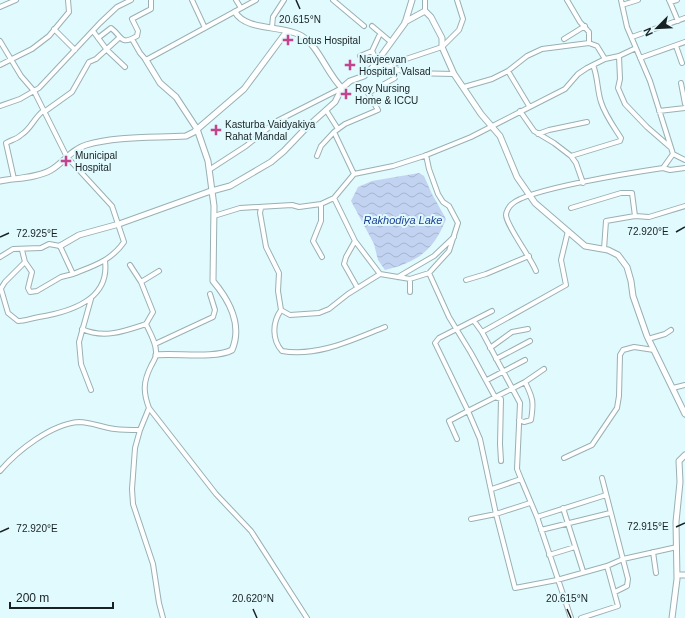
<svg xmlns="http://www.w3.org/2000/svg" width="685" height="618" viewBox="0 0 685 618" font-family="Helvetica,sans-serif">
	<style>
		.water { fill: url(#water-waves) }
		.lines { fill: none; stroke-linecap: round; stroke-linejoin: round }
		.minor-casing { stroke: #99b0b4; stroke-width: 6 }
		.tertiary-casing { stroke: #99b0b4; stroke-width: 7 }
		.minor { stroke: #fff; stroke-width: 4 }
		.tertiary { stroke: #fff; stroke-width: 5 }
		.ticks { fill: none; stroke: #182123; stroke-width: 1.5 }
		.poi-dot { fill: #c3438f; stroke: #e1fafd; stroke-width: 1.5 }
		.labels { text-anchor: middle; dominant-baseline: central; stroke-width: 4; stroke-linejoin: round; paint-order: stroke }
		.poi-label { font-size: 10px; fill: #182123; stroke: #e1fafd; text-anchor: start }
		.water-label { font-size: 11px; font-style: italic; fill: #1d4196; stroke: #e1fafd }
		.ticks-label { font-size: 10px; text-anchor: middle; fill: #182123; stroke: #e1fafd; stroke-width: 4; stroke-linejoin: round; paint-order: stroke }
	</style>
	<defs>
		<pattern id="water-waves" width="16" height="10" patternUnits="userSpaceOnUse"><rect width="16" height="10" fill="#c2d2f1"/><path d="M0 5q4-4 8 0t8 0" fill="none" stroke="#a6b4ce"/></pattern>
	</defs>
	<rect width="100%" height="100%" fill="#e1fafd"/>
	<path class="water" d="M419 173 424 176 432 194 446 219C434 250 418 262 385 270L378 260 374 244 351 201 358 187 372 181Z"/>
	<g class="lines">
		<g class="minor-casing">
			<path id="minor" d="M192 0 205 28
				M236 0 241 8
				M333 0 364 26
				M425 0V11
				M567 0 580 22 589 32V43
				M621 0 627 27 650 81 673 154 685 160
				M669 0 670 2 677 0
				M670 2 678 21
				M622 5 638 0
				M0 7 16 0
				M372 26 391 42
				M272 27 273 17 284 0
				M54 29 75 50
				M93 31 107 50 125 67
				M379 36 372 51 374 55 379 58
				M632 37 685 18
				M98 38 111 28C123 37 120 46 137 36L138 31 132 19 151 9V0
				M132 39 140 53 146 60 256 0
				M564 39 585 26
				M0 41 21 76 34 91 67 157 112 206 124 242C111 261 93 266 73 274L60 246 49 244 41 248 13 249 0 257
				M676 46 682 63
				M360 56 372 51
				M619 56 620 79 618 88 625 104 647 127 670 147
				M640 58 685 42
				M0 65 32 49 49 36 69 12 68 0
				M373 67 386 66 409 73 454 74
				M389 67 400 61 442 47 459 30 463 19 457 0
				M508 71 529 106
				M681 83 685 104
				M464 87 492 79 508 71 527 56 542 49 589 43 597 46 605 59
				M0 106 20 99 39 88 100 23 117 7 131 0
				M326 110 338 129
				M520 111 534 131 554 143 571 156 576 163 583 183
				M659 111 685 108
				M44 112 72 92 89 62 96 59 120 37
				M334 132 345 124 378 110 368 93 395 78V70
				M538 134 549 130 587 122
				M317 156 321 146 334 132 354 174
				M571 156 620 141 621 138C614 127 605 115 601 102 597 90 598 77 593 65
				M663 168 673 154
				M209 170 246 146 277 121 342 88
				M14 179 6 143C11 140 17 139 21 135 31 129 34 118 43 111
				M334 198 355 241 380 274
				M321 204V221L313 241 322 257
				M261 208 260 213 266 247 279 273 278 291 281 310C272 323 272 340 282 351 318 357 352 340 385 327
				M571 208 621 193H632L635 216 649 217 685 206
				M214 216 240 208 292 205 299 207 321 204 334 198 354 174 393 166 424 156 471 137 565 89 578 74 587 68 605 59 619 56 636 48
				M355 241 346 257 344 264 357 287
				M604 249 606 221 635 216
				M22 250 25 262 32 272 28 288 30 292 37 291 61 277 73 274
				M536 271C531 258 506 225 506 215 506 212 509 206 512 204 527 189 636 172 663 168L670 170 685 168
				M429 273 449 317 471 353 495 397 501 399 500 444 501 461
				M398 277 434 256 454 237
				M466 280 486 274 529 256
				M141 282 159 271
				M1 289 8 313 18 321C25 321 32 318 39 317 70 312 110 300 105 261
				M0 290 5 282 25 262
				M410 292V279
				M91 299 79 342 81 364 91 390
				M281 310 290 315 319 313 329 309 348 294 380 274 410 279 429 273 449 251 458 223 449 206 443 202 438 194 429 169 426 155
				M492 311 439 338 435 343 468 411 525 382 544 369
				M474 321 482 332 520 403 517 469 521 479
				M146 324C150 333 157 344 156 354 156 358 153 362 151 366 143 382 143 392 149 408L216 494 251 531 307 618
				M82 329C104 339 125 331 146 324L153 312 141 282 130 265
				M482 332 566 285 561 260 568 231
				M648 339 665 334 671 330
				M155 344 213 317 215 310 210 294
				M490 348 512 332 528 329
				M496 359 530 341
				M487 380 525 360
				M673 388 685 385
				M149 408 140 430 135 448 132 489 133 504 153 564 159 603 163 618
				M519 420 524 422 531 420C534 402 533 398 525 382
				M457 439 449 421 468 411 480 439 496 514 515 588 557 580 607 566 623 559 677 547
				M564 458 592 445 617 408 619 396 620 355 623 350 634 347 654 350
				M0 471C17 451 51 424 79 422 91 422 104 428 115 429 123 430 132 430 140 430
				M602 478 628 579 627 586 615 592
				M492 489 521 479 537 517 571 618
				M563 508 583 571
				M537 517 606 495
				M471 519 496 514 530 503
				M541 530 610 513
				M653 552 656 573
				M549 555 575 547
				M581 618 618 606 607 566"/>
		</g>
		<g class="tertiary-casing">
			<path id="tertiary" d="M235 12C246 31 281 25 300 35 318 44 327 74 342 88
				M405 22 425 11 431 17 442 38V47L454 74 481 114 500 136 517 177 535 203 585 246 608 250 618 255 627 267 631 281 633 296 647 336 685 414
				M146 60 160 83 176 97 197 129 208 161 214 206 213 281C229 300 243 324 232 350 214 359 178 353 156 355
				M0 181C16 178 37 178 51 170 63 163 72 149 86 145 117 136 153 138 186 136L194 132 244 89 287 31
				M60 246 79 235 119 224 208 192 230 186 271 162 284 151 306 128 335 102 342 88 350 81 364 76 373 67 405 23 412 0
				M677 575H685
				M672 618 677 579 676 522 680 482 679 461 685 455"/>
		</g>
		<use href="#minor" class="minor"/>
		<use href="#tertiary" class="tertiary"/>
	</g>
	<path class="ticks" d="M296 0 300 9M676 232 685 227M0 237 9 233M676 527 685 523M0 532 9 528M253 609 257 618M567 609 571 618"/>
	<g class="poi-dot">
		<path d="M286 34h4v4h4v4h-4v4h-4v-4h-4v-4h4z"/>
		<path d="M348 59h4v4h4v4h-4v4h-4v-4h-4v-4h4z"/>
		<path d="M344 88h4v4h4v4h-4v4h-4v-4h-4v-4h4z"/>
		<path d="M214 124h4v4h4v4h-4v4h-4v-4h-4v-4h4z"/>
		<path d="M64 155h4v4h4v4h-4v4h-4v-4h-4v-4h4z"/>
	</g>
	<g class="labels">
		<g class="poi-label">
			<text x="297" y="40">Lotus Hospital</text>
			<text x="359" y="59">Navjeevan<tspan x="359" dy="12">Hospital, Valsad</tspan></text>
			<text x="355" y="88">Roy Nursing<tspan x="355" dy="12">Home &amp; ICCU</tspan></text>
			<text x="225" y="124">Kasturba Vaidyakiya<tspan x="225" dy="12">Rahat Mandal</tspan></text>
			<text x="75" y="155">Municipal<tspan x="75" dy="12">Hospital</tspan></text>
		</g>
		<g class="water-label">
			<text x="403" y="220">Rakhodiya Lake</text>
		</g>
	</g>
	<g class="ticks-label">
		<text x="300" y="23">20.615°N</text>
		<text x="648" y="235">72.920°E</text>
		<text x="37" y="237">72.925°E</text>
		<text x="648" y="530">72.915°E</text>
		<text x="37" y="532">72.920°E</text>
		<text x="253" y="602">20.620°N</text>
		<text x="567" y="602">20.615°N</text>
	</g>
	<g transform="translate(657 28) rotate(246)" stroke="#e1fafd" stroke-width="3" paint-order="stroke">
	<path d="M0-3L7 15L0 10L-7 15Z" fill="#182123"/>
	<text y="-6" font-size="11" font-weight="bold" text-anchor="middle" fill="#182123">N</text>
	</g>
	<path d="M10 602v6h103v-6" fill="none" stroke="#182123" stroke-width="2"/>
	<text x="16" y="602" font-size="12" fill="#182123" stroke="#e1fafd" stroke-width="3" paint-order="stroke">200 m</text>
</svg>
